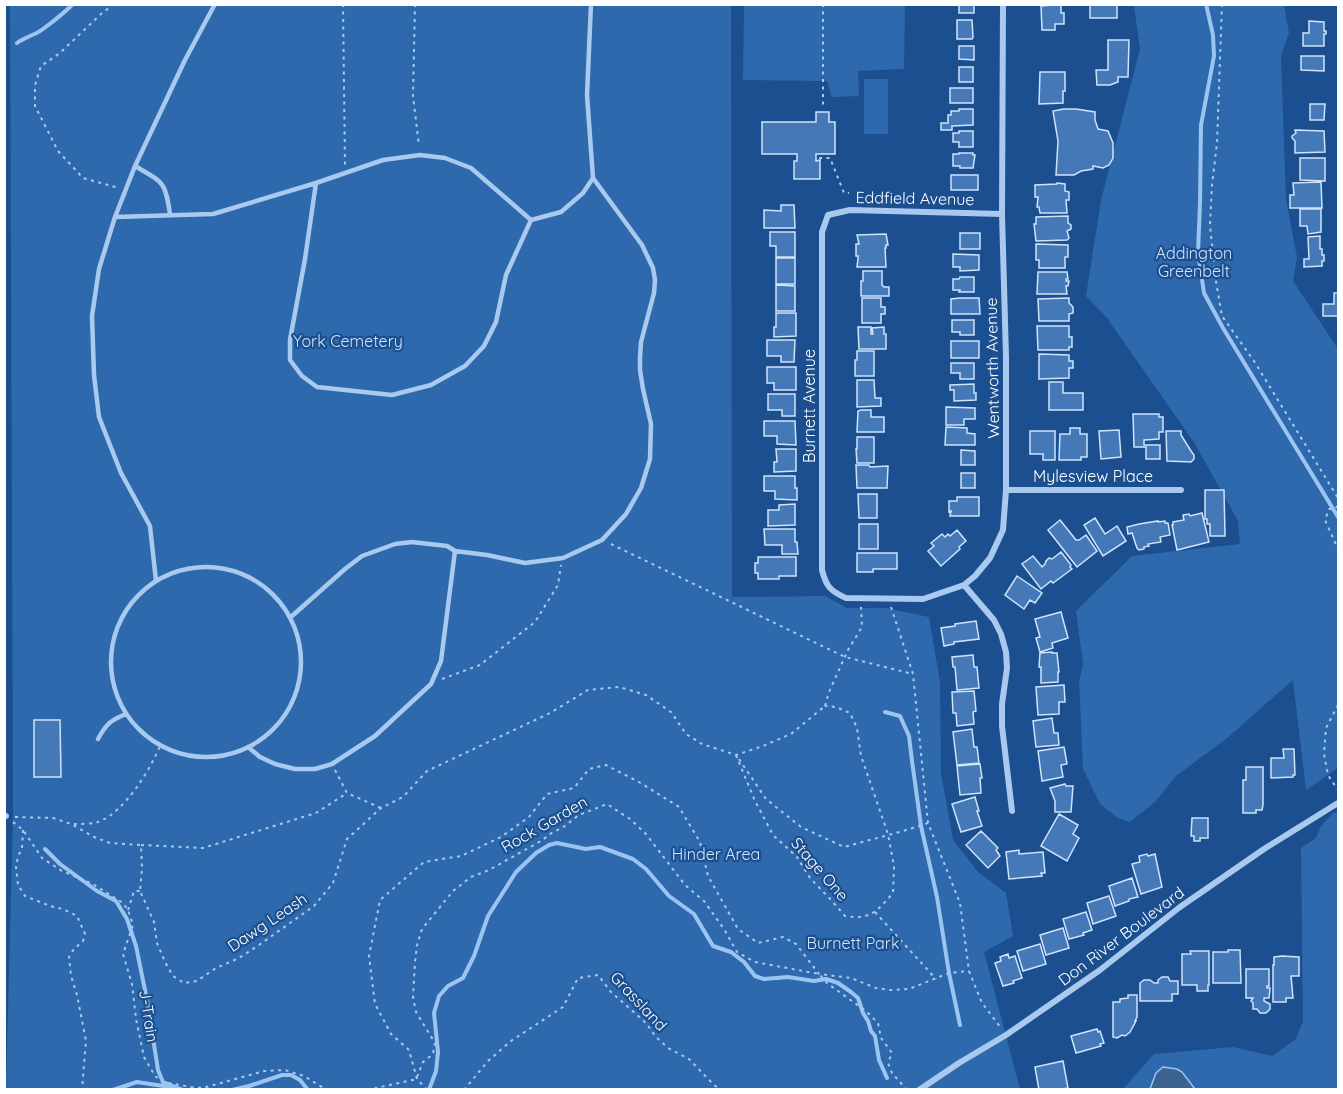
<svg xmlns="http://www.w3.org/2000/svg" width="1343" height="1094" viewBox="0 0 1343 1094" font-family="Quicksand,sans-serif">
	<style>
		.green { fill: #2e69ad }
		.water { fill: #3c6290; stroke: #9cc4f0; stroke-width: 1.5 }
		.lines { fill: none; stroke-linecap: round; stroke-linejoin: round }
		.stream { stroke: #9cc4f0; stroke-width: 4 }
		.building { fill: #4478b7; stroke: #cfe3fa; stroke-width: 1.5 }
		.path { stroke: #a9c9ee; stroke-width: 2; stroke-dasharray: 3 4.5; stroke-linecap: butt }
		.service { stroke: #a9c9ee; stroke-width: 4.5 }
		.minor { stroke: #a9c9ee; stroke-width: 6 }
		.labels { text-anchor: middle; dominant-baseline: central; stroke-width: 4.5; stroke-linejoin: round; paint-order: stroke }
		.street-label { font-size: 16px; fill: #fff; stroke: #1b4f8f }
		.park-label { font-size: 16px; fill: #cfe3fa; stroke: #1b4f8f }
	</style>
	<rect width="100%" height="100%" fill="#1b4f8f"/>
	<path class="green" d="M10 5H731L732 597 825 596 847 608H885L929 617 940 682 941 773 953 840 978 872 1006 893 1013 936 984 952 1020 1089 6 1090 13 813Z
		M744 5H905L904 69 858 71 859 96 832 97 827 81 743 80Z
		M1134 5H1284L1289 33 1281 56 1286 199 1297 257 1293 281 1338 349V768L1306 790 1293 680 1227 738 1176 776 1155 802 1130 822 1118 818 1100 804 1083 769 1079 682 1083 664 1076 611 1132 556 1240 544 1238 521 1195 444 1107 318 1086 296 1101 200 1140 49Z
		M864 79H888V134H864Z
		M1338 812V1089L1122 1090 1154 1054 1233 1047 1272 1056 1296 1039 1303 1021 1301 848 1316 838 1321 826 1333 813Z"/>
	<path class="water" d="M1163 1067 1177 1069 1182 1072 1195 1089H1150L1156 1073Z"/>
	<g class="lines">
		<path class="stream" d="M1206 4 1213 35 1214 56 1201 125 1200 203 1198 252 1204 293 1223 328 1338 517
			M17 43C25 37 35 35 43 29 54 21 64 13 73 4
			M885 712 900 716 909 736 912 761 921 826 937 897 949 973 960 1025
			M45 849 60 864 97 891 116 901 127 919 136 946 147 1000 158 1070 163 1082 183 1090
			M113 1090 137 1082 170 1087
			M232 1090 249 1086 282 1075H291L300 1080 308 1090
			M429 1090 436 1071 438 1052 434 1013 439 996 448 986 463 978 474 956 488 916 516 872 536 853 549 845 557 843 586 849 600 847 633 859 646 869 669 896 694 914 713 946 731 952 744 962 755 976 764 979 788 977 814 981 826 979 838 983 851 992 858 998 863 1013 868 1021 871 1031 875 1036 879 1060 887 1078"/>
	</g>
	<path class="building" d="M959 4H974V13H959Z
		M1053 5H1061V13H1064V24H1055V30H1042L1041 6Z
		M1090 5H1117V18H1090Z
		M957 20H972L973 37 972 39H957Z
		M1309 21 1324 22V31H1326V34H1324V46H1303V33H1309Z
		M1108 40H1129L1128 77H1118V82L1110 85H1097L1096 70H1108Z
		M959 46H974V60L959 59Z
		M1301 56H1324V71L1301 70Z
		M959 67H973V82H959Z
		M1040 72H1065V91H1063V103L1039 104Z
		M950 88H973V103H950Z
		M1310 104H1325L1324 120H1310Z
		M959 109H973V125L952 126V130H941V123H948V115H951V111H959Z
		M1064 109H1076L1095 112V120L1098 129 1108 131 1113 143V158L1109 165 1103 168 1093 166V169L1081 171 1074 175H1056L1058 141 1053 111Z
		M816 112H829V122H835V154H816V161L820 160V179H794V161H797V154H762V122H816Z
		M1295 130 1324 131 1325 152 1295 153V141L1292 138V136L1296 133Z
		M959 131H973V147H959V142H953V133H959Z
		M959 153H973V155H975L973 168H960V166H953V154H959Z
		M1300 158H1325V181L1300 180Z
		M951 175H978V190H951Z
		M1321 182 1322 208H1290V195H1294L1293 183Z
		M1057 183 1065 184V191L1069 192V200H1066L1067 213H1040L1039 207H1037L1038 197H1035V185L1057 184Z
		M781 205H794L795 228H764V210L781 211Z
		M1300 209H1321V232L1308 234 1307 226H1300Z
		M1068 216V223L1071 225V229L1067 231 1069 238 1067 240 1036 241 1034 224H1036V217Z
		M770 232H795V257H776V246H770Z
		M960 233H980V249H960Z
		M886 234 888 245H886V248H885L886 267H857L858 259V256H856V244H859L857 235Z
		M1320 236V249H1322V255H1324V261H1322V266L1304 267V259H1309L1308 237Z
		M1036 244 1068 245V257H1065V268H1039V260H1036Z
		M953 254 979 255V270L960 271V267H953Z
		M776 258H795V284H776Z
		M863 271H882V285L884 287H889V296H861V281H863Z
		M1038 272H1067L1068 279H1066V281H1069L1068 286H1066L1067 294H1037Z
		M960 277H974V292H959L960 290H953V279H959Z
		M776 285 795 286V311H776Z
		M1334 293H1338V316H1323V304H1334Z
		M862 298H881V307H885V314H881V323H862Z
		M960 298H979L980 314H951V299Z
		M1069 298V303L1073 307V313L1069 314V321H1039L1038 299Z
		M776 313H796V336L774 337V327H776Z
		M952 320H974V335H960V332H952Z
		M1037 326H1069V337H1072V347H1069V350H1038Z
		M858 327H871V334H873L872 328 884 327V334H886V349H859Z
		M767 340H795L794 362H781V356H767Z
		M951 341H979V358H951Z
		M857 351H874V376H855V360H857Z
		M1039 354 1069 355V361H1073V368H1069V378L1039 379Z
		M951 363H974V379H960V373H951Z
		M767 367H796V390H774V383H767Z
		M857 380H874L875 398H881V406L857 407Z
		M1049 382H1063V393H1083V410H1049Z
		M974 384V393H976V400L954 401V390H950V385Z
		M768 394H795V416H782V410H768Z
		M946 407 975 408V419H964V425H946Z
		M861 410H871V417H884V432H857L858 411Z
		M1133 414H1159V417H1163V432H1159V439L1144 440V445H1160V459H1146V447H1134Z
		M764 421H795L796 445 777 444V436H764Z
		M946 427 967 428V433L975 434V445H945Z
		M1070 428H1080V434H1087V457H1081V460H1059L1060 434H1070Z
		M1119 430 1121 457 1101 459 1099 431Z
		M1030 431H1055V460H1043V454H1030Z
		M1166 431H1181V435L1191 451 1194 455V459L1191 462 1167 461Z
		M857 437H874V463H857L856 449H857Z
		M776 449H796V471L774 472V462H777Z
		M961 450 975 451V465H961Z
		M856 465H869L870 467 888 466 887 488H857Z
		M961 473H975V488H961Z
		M764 476H795V488H797V500L775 499V491H764Z
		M1205 490H1224L1225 536H1210V524H1207V519H1205Z
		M858 494H877V518H859Z
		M957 497H979V516H950L951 511 949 512V501H957Z
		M795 504V525L768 526V510H779V505Z
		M1202 513 1209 542 1177 550 1172 525H1173V522L1184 520 1183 515 1189 514 1190 516Z
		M1095 518 1105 534 1117 526 1126 541 1103 556 1084 525Z
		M1060 520 1076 540H1079L1086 535 1097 551 1077 567 1048 530Z
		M1158 521V522L1165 521V523H1168L1170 535 1160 537 1161 542 1148 544 1149 546 1144 547V549L1139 550 1137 548 1132 533 1128 534 1127 527 1139 524Z
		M859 524H878V549H859Z
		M764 529H795V542H797L798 554H782V545H765Z
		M957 530 966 541 959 547 960 549 941 566 928 551 934 546 931 543 942 534 945 537 948 534 950 536Z
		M1061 552 1071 565 1070 567 1072 569 1053 583 1051 581 1041 589 1022 564 1033 556 1042 567 1045 564 1046 561 1049 558 1052 559Z
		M857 553H897V569H873V572H857Z
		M758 557H796V576H779V579H758V573H755V563H758Z
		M1017 576 1042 593 1035 603 1030 600 1024 609 1005 595Z
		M1061 612 1068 638 1052 643 1053 648 1040 652 1036 638 1040 637 1035 619Z
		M976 621 979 639 954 642V644L944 646 941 628 955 626V624Z
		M1052 652V653H1057L1059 672H1058V682L1041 683V667H1039L1040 653Z
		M973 655 974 667H977L979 688 957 690 955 667H953L952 657Z
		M1064 685 1065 702H1059V714L1038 715 1036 687Z
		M974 691 976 711 973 712 974 724 957 726 956 713H953L952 692Z
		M1052 718 1054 733H1058L1059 745 1036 747 1033 721Z
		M34 720H60L61 777H34Z
		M972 729 974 747H977L979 763 957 765 953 732Z
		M1064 747 1067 764 1061 765 1063 777 1042 781 1038 751Z
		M1283 749H1294L1295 775H1293V777L1271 778V758H1284Z
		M980 764 982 778H980L981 793 960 795 957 766Z
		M1246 767H1263V805L1262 810H1256V813H1243V780H1246Z
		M1065 784 1066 786H1073L1071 812H1055V801L1050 788Z
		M975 797 979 811H977L982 826 961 832 952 804Z
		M1059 814 1078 825 1073 834 1079 838 1067 861 1041 846Z
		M1192 818H1208V838H1200V841H1194V836H1191Z
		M981 831 998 848 996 850 1000 856 988 868 966 845Z
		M1019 850V854L1043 852 1045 873H1041L1042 876 1009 879 1006 852Z
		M1147 854 1148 856 1155 854 1162 887 1141 894 1132 864 1140 862 1139 856Z
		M1132 878 1138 897 1129 899V901L1115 906 1109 886Z
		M1109 896 1116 916 1093 924 1087 903Z
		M1086 912 1092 930 1083 933 1084 935 1069 939 1063 919Z
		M1063 928 1069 948 1046 955 1040 935Z
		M1040 944 1046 964 1023 971 1017 951Z
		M1228 950H1240L1241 983H1213V952H1228Z
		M1190 951H1209V985H1208V991H1197V985H1182V954H1191Z
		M1008 954 1009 958 1015 956 1022 978 1013 981 1014 983 1003 986 995 963 1001 961 1000 957Z
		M1282 956 1299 957V976H1291L1293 998H1286V1002H1273V965H1274V957Z
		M1246 969H1269V986H1267V988H1270L1269 998H1264V1001L1270 1004V1009L1266 1013H1260L1257 1009H1253V1003L1251 1001 1253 998H1246Z
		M1162 977H1168L1170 981H1178V994H1172V1001H1140V983L1144 980H1150L1154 983H1158V980Z
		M1128 995H1137V1017L1135 1021H1136L1130 1032 1125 1036 1122 1035 1117 1038 1113 1037V1002H1120V999L1128 998Z
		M1097 1029 1098 1032 1100 1031 1104 1043 1100 1044 1101 1046 1076 1053 1071 1036Z
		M1063 1061 1068 1088 1058 1090H1039L1035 1067Z"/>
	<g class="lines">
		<path class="path" d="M114 4 101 14 60 53 41 66 35 85V106L58 151 83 178 119 188
			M343 4 345 165
			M415 4 413 96 419 146
			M823 4V107
			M1222 4 1217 143 1212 185 1210 225 1215 276 1222 316 1254 361 1338 498
			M819 158H830L844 193H849
			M1338 506 1334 509H1329L1325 520 1338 549
			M611 544 845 657 913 674
			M891 607 913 674 928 823 960 903 969 971 982 1003 1001 1028
			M442 679 480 665 535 622 558 585 561 565
			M1338 705 1326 728 1324 754 1328 775 1338 790
			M825 706 829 692 848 650 862 627 861 607
			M736 755 755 801 773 835 797 857 810 878 832 901 845 916C871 920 877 911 893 893L894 866 888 834 861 756 857 728 850 713 836 707 825 706
			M739 759 766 799 801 827 844 847 903 831 928 823
			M335 770 347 793 381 808
			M15 817 53 818 71 824 94 837 110 843 141 845 142 868 140 891 154 922 157 943 165 962 173 976 184 983 197 981 216 968 239 958 259 945 314 906 333 883 347 839 381 808 403 797 427 771 550 713 588 690 619 687 646 695 671 712 686 734 702 744 736 755 763 746 791 734 825 706
			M13 822 23 830 42 858 62 871 93 884 123 903 128 910 133 925 123 954 132 984 136 1019 144 1057 155 1076 163 1082 191 1087 203 1088 264 1071 285 1070 304 1076 325 1089 330 1090
			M74 824C81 824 91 824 98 822 124 813 150 770 160 746
			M23 830 22 849 18 856 16 867 18 885 25 896 50 906 63 909 77 916 85 934 83 941 74 949 69 957 71 976 77 995 86 1041 82 1090
			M141 845 203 848 316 813 347 793
			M128 910 134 891H140
			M875 912 936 979
			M417 1077 423 1062 433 1054 435 1043 416 1012 413 997 415 962 417 945 422 929 453 891 471 877 489 870 541 841 553 832 562 828 579 815 607 804 630 819 646 834 685 885 704 901 724 929 737 952 755 962 819 974 827 983 867 1012 878 1023 881 1038 892 1053 888 1063 892 1073 907 1090
			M367 1090 417 1079
			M427 1090 417 1079 409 1050 391 1034 375 1004 369 956 380 900 424 862 461 856 501 837 529 817 547 794 574 788 589 769 606 765 639 782 679 807 700 842 708 876 738 929 758 943 783 937 796 944 819 974 851 978 876 988 890 990 909 989 949 973 969 971
			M464 1090 488 1061 511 1041 563 1007 578 978 598 975 611 992 646 1023 656 1037 668 1048 689 1059 714 1085 721 1090"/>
		<path class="service" d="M135 166C164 183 165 181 170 214
			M316 183 305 259 290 340V360L302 376 317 387 392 395 431 385 465 366 484 346 496 322 506 275 531 220 561 212 583 193 593 178 587 95 591 4
			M115 217 213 214 316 183 383 160 420 155 445 158 471 168 531 220
			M111 662a95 95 0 1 1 190 0a95 95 0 1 1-190 0Z
			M156 581 150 526 121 473 99 417 94 375 92 316 99 269 115 217 135 166 185 60 215 4
			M292 616 345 569 362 556 395 544 412 542 447 546 455 551 487 555 525 563 563 558 602 540 626 514 641 488 650 459 651 424 643 389 640 370V357L641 342 654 293 655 280 653 268 642 245 593 178
			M98 739C106 724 111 720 126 714
			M248 747 260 757 275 764 295 769H315L332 764 375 736 431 684 441 661 455 551"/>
		<path class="minor" d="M1002 214 850 210 828 215 822 232V570C826 586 830 591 846 598L923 599 964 585 975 576 990 558 1003 530 1006 490V357L1002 214 1003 4
			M1006 490H1181
			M964 585 994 620 1001 634 1006 652 1007 668 1002 704V726L1012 811
			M4 816H6
			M919 1090 959 1063 1006 1035 1100 970 1180 907 1264 849 1338 803"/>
	</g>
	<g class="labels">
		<g class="street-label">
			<text transform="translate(915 198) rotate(1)">Eddfield Avenue</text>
			<text transform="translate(992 368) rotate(-91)">Wentworth Avenue</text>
			<text transform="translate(809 406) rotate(-90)">Burnett Avenue</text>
			<text x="1093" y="476">Mylesview Place</text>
			<text transform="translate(544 824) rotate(-30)">Rock Garden</text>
			<text transform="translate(820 869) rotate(49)">Stage One</text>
			<text transform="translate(267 922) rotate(-34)">Dawg Leash</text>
			<text transform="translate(1121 936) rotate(-37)">Don River Boulevard</text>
			<text transform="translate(639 1001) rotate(47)">Grassland</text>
			<text transform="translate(149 1016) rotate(81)">J-Train</text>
		</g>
		<g class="park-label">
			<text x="1194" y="253">Addington<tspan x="1194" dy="18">Greenbelt</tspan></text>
			<text x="348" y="341">York Cemetery</text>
			<text x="716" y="854">Hinder Area</text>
			<text x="853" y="943">Burnett Park</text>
		</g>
	</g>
	<rect width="1343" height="1094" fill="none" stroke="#ffffff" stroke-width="12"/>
</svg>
